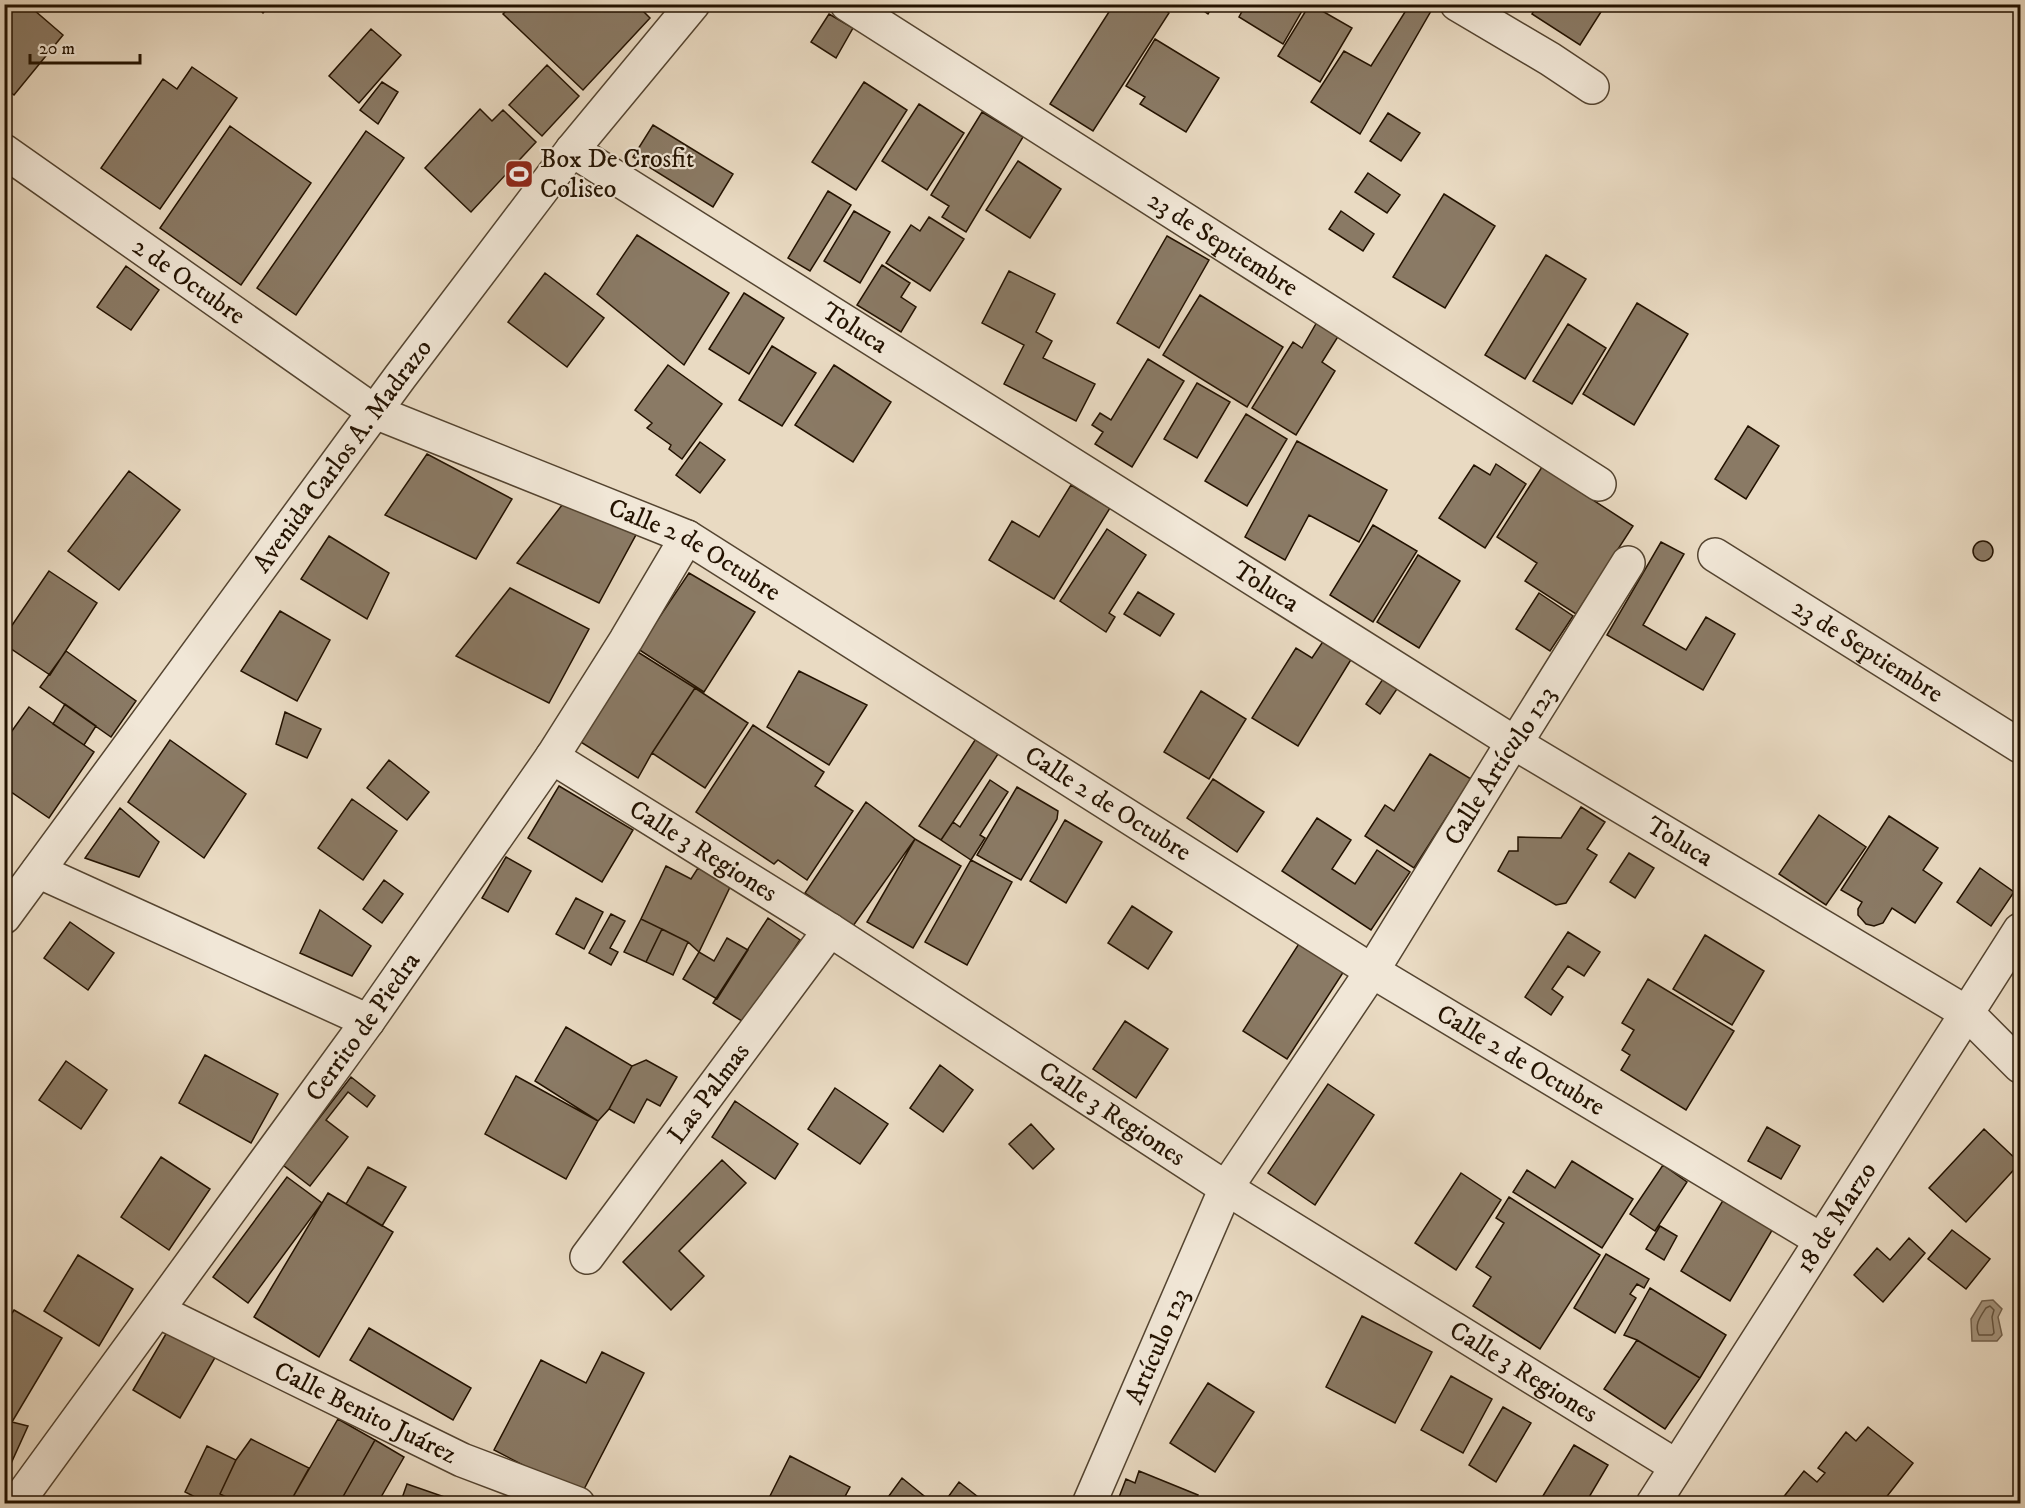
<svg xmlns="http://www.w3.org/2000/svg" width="2025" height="1508" viewBox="0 0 2025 1508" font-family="'IM FELL DW Pica',serif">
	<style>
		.water { fill: #a69680; stroke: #72614d; stroke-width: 1.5 }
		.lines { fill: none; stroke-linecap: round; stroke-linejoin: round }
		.shore { stroke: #645440; stroke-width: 1.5 }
		.building { fill: #8a7a65; stroke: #231200; stroke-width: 1.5 }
		.minor-casing { stroke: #544430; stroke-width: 36 }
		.minor { stroke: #f1e7d7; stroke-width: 33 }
		.labels { text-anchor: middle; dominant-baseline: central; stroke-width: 4.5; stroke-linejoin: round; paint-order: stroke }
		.poi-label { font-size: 26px; fill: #231200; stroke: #f1e7d7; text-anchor: start }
		.street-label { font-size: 26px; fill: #231200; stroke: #f1e7d7 }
	</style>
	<rect width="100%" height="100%" fill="#e9dac2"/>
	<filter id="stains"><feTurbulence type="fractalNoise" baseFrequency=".00333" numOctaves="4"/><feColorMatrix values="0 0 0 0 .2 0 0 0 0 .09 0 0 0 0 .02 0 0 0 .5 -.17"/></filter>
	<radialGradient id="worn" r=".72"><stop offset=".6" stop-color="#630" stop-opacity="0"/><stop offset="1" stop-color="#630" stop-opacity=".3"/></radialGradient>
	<path class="water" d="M1993 1300 2002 1309 1998 1317 2002 1335 1997 1341H1972L1971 1319 1982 1301Z"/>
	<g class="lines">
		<path class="shore" d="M1990 1306 1994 1310 1992 1317 1994 1333 1992 1335H1979C1974 1325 1980 1317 1986 1308Z"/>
	</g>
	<path class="building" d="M19 4H27L63 35 14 95 4 87V22Z
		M254 4H271L263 13Z
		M513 4H636L650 18 583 90 503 14Z
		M1114 4H1156L1169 13 1093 131 1050 104Z
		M1194 4H1214L1208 14Z
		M1246 4H1306L1283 44 1239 17Z
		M1310 4 1352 28 1320 82 1278 56Z
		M1410 4H1419L1431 11 1360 134 1311 102 1344 51 1371 66Z
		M1538 4H1606L1580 45 1532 14Z
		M829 14 853 28 836 58 811 42Z
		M371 29 401 55 359 103 329 76Z
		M1155 39 1219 78 1186 132 1140 104 1145 97 1126 86Z
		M547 65 579 96 542 136 509 105Z
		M192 67 237 98 160 209 101 168 163 79 177 89Z
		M382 82 398 92 378 124 360 110Z
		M864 82 907 110 856 190 812 162Z
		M919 104 964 133 927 190 882 161Z
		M480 109 492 121 503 110 536 142 471 212 425 168Z
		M982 112 1023 137 966 232 942 217 949 206 931 195Z
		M1388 113 1420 133 1401 161 1370 141Z
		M653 125 733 174 713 207 633 157Z
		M230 126 311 183 241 285 160 228Z
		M366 131 404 158 296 315 257 288Z
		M1018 161 1061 189 1030 238 986 210Z
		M1368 173 1400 195 1387 213 1355 192Z
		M828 191 851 205 810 271 788 258Z
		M1444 194 1495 226 1445 308 1393 277Z
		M854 211 890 232 860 283 824 261Z
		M1341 211 1374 234 1363 251 1329 229Z
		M929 217 964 239 930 291 886 263 911 225 920 231Z
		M637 235 729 293 684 365 597 294Z
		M1167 236 1209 260 1159 348 1117 323Z
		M1546 255 1586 279 1525 379 1485 355Z
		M882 265 910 283 901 297 916 307 901 332 857 305Z
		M126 266 159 290 131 330 97 307Z
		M1009 271 1055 294 1036 332 1052 341 1043 358 1095 384 1076 421 1004 384 1024 345 982 323Z
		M545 273 604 318 567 367 508 322Z
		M744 293 784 318 749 374 709 349Z
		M1200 295 1283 347 1247 407 1163 355Z
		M1637 303 1688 334 1634 425 1583 394Z
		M1317 322 1339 335 1322 362 1335 371 1296 435 1252 408 1293 342 1302 348Z
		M1568 324 1606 348 1572 404 1533 381Z
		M772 346 816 373 782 426 739 400Z
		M1148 359 1184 381 1132 467 1095 444 1103 432 1092 425 1100 413 1111 420Z
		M668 365 722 404 682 459 669 449 671 445 647 428 652 423 635 410Z
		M834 365 891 402 853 462 795 425Z
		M1197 383 1230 402 1197 458 1164 439Z
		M1246 414 1287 439 1247 506 1205 481Z
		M1748 426 1779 446 1746 499 1715 479Z
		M1297 441 1387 490 1359 542 1309 515 1285 560 1245 537Z
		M700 442 725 460 700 493 676 475Z
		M427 454 512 499 476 559 385 515Z
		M1496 464 1526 484 1485 548 1439 518 1474 465 1490 475Z
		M1542 467 1633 526 1576 614 1525 581 1537 563 1497 537Z
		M129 471 180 510 119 590 68 551Z
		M1071 485 1110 508 1054 599 989 560 1012 521 1039 537Z
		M566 500 638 531 599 603 517 563Z
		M1373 525 1417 551 1373 622 1330 595Z
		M1107 529 1146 555 1109 613 1115 617 1106 632 1060 601Z
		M329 536 389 573 367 619 301 579Z
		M1973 551a10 10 0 1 1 20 0a10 10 0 1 1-20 0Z
		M1661 542 1684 554 1643 625 1686 650 1706 617 1735 634 1703 690 1607 635Z
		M1418 555 1460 581 1419 648 1377 622Z
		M49 571 97 603 50 675 4 644V637Z
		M689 573 755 612 704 692 638 649Z
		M510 588 589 629 549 703 456 656Z
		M1138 592 1174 614 1160 636 1124 614Z
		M1539 593 1573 616 1550 651 1516 629Z
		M280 611 330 640 297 701 241 671Z
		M1324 640 1352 658 1298 746 1252 718 1296 648 1312 658Z
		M633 649 695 688 652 753 638 778 576 739Z
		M66 651 136 701 111 737 40 687Z
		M799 671 867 705 829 765 767 727Z
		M1385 676 1399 686 1380 714 1366 704Z
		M695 688 748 723 705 788 652 753Z
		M1201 691 1246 719 1209 779 1164 752Z
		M65 704 96 726 84 745 53 724Z
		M29 707 94 752 49 818 4 787V742Z
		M285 712 321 729 307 758 276 744Z
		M753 725 824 772 815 786 853 811 807 880 778 860 774 864 696 812Z
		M979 734 1002 748 941 840 919 826Z
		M170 740 246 794 204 858 128 802Z
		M1430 754 1471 779 1414 868 1365 836 1385 805 1394 811Z
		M389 760 429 792 407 820 367 788Z
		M1213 779 1264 812 1237 852 1187 818Z
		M990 780 1008 792 980 835 985 838 971 860 941 840 953 822 960 827Z
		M559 786 633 830 602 882 528 838Z
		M1017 787 1058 811 1057 819 1021 880 977 855Z
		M352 799 397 831 363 880 318 848Z
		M866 802 915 839 853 926 805 893Z
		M1581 807 1605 822 1587 849 1597 855 1566 903 1556 905 1498 871 1509 851H1518V837L1561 838Z
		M120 808 159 842 139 877 85 858Z
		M1819 815 1866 847 1826 905 1779 874Z
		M1889 816 1938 848 1923 870 1942 883 1915 923 1892 908 1883 923 1874 926 1866 924 1858 915V909L1862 902 1841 890Z
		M1317 818 1351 840 1332 869 1355 884 1377 850 1410 872 1371 930 1282 871Z
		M1065 820 1102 842 1066 903 1030 881Z
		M915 839 961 866 913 948 867 922Z
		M1629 853 1654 868 1635 898 1610 882Z
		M506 857 531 871 508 912 482 898Z
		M971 860 1012 882 967 965 925 942Z
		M666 866 691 879 698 868 731 885 699 952 688 942 641 919Z
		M1980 868 2014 892 1991 926 1957 902Z
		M384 880 403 894 382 923 363 909Z
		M576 898 603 912 584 949 556 934Z
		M1132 906 1172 932 1148 969 1108 943Z
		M320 910 371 946 352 976 300 953Z
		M611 914 625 921 610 948 618 952 611 965 589 953Z
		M768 918 800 940 745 1023 713 1003Z
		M641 919 662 929 646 962 624 952Z
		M70 922 114 953 88 990 44 958Z
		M662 929 688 942 673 975 646 962Z
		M1568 932 1600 952 1584 976 1568 966 1552 989 1563 997 1551 1015 1525 997Z
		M1705 935 1764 971 1732 1025 1673 989Z
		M727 938 748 950 717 999 683 979 699 952 714 961Z
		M1302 939 1346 968 1287 1059 1243 1031Z
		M1648 979 1734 1031 1686 1110 1621 1070 1630 1055 1622 1050 1634 1030 1622 1023Z
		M1125 1021 1168 1049 1136 1098 1093 1069Z
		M566 1027 632 1066 609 1109 598 1121 535 1081Z
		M205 1055 278 1094 251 1143 179 1103Z
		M646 1060 677 1077 660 1106 647 1099 634 1123 609 1109 632 1066Z
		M66 1061 107 1090 81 1129 39 1100Z
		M940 1065 973 1090 943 1132 910 1108Z
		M516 1076 598 1121 566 1179 485 1134Z
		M351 1077 375 1096 367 1107 348 1092 326 1120 348 1137 310 1186 283 1165Z
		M1328 1084 1374 1115 1315 1205 1268 1173Z
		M835 1088 888 1124 860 1164 808 1129Z
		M735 1101 798 1144 775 1179 712 1137Z
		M1031 1124 1054 1149 1033 1169 1009 1144Z
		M1767 1127 1800 1146 1781 1179 1748 1161Z
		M1984 1129 2020 1163 1966 1222 1929 1188Z
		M161 1157 210 1189 169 1250 121 1217Z
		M722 1160 746 1183 679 1251 704 1276 671 1310 623 1262Z
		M1572 1161 1633 1199 1602 1248 1513 1192 1527 1170 1555 1188Z
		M1663 1165 1687 1182 1655 1231 1630 1214Z
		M368 1167 406 1187 382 1226 346 1204Z
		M1461 1173 1501 1200 1456 1270 1415 1243Z
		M287 1177 322 1203 248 1303 213 1277Z
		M328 1193 393 1232 319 1357 254 1317Z
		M1509 1197 1600 1255 1540 1349 1473 1306 1491 1277 1476 1267 1504 1223 1496 1218Z
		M1725 1197 1774 1227 1730 1301 1681 1271Z
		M1660 1226 1677 1236 1664 1260 1646 1249Z
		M1952 1230 1990 1259 1966 1289 1928 1259Z
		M1909 1238 1925 1253 1883 1302 1854 1275 1877 1248 1890 1260Z
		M1606 1254 1649 1279 1644 1288 1637 1284 1630 1294 1636 1298 1615 1333 1574 1308Z
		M78 1255 133 1289 99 1346 44 1311Z
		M1650 1288 1726 1335 1700 1378 1637 1340 1624 1335Z
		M14 1310 62 1338 12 1422 4 1418V1326Z
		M1362 1316 1432 1352 1395 1423 1326 1387Z
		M173 1322 220 1349 180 1418 133 1390Z
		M369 1328 471 1388 453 1420 350 1360Z
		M1637 1340 1700 1378 1665 1429 1604 1389Z
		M602 1352 644 1373 581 1495 494 1450 541 1360 586 1383Z
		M1451 1376 1492 1399 1463 1453 1421 1430Z
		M1208 1383 1254 1412 1215 1472 1170 1443Z
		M1503 1407 1531 1423 1496 1482 1469 1465Z
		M4 1418 12 1422 28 1426 8 1470 4 1469Z
		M338 1419 375 1440 340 1502 343 1504H289Z
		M1868 1427 1913 1463 1881 1504H1778L1804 1471 1817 1482 1825 1473 1818 1468 1846 1432 1856 1441Z
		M251 1439 309 1468 289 1504H240L220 1494 236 1460Z
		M375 1440 404 1457 377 1504H343L340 1502Z
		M1574 1445 1608 1465 1585 1504H1538Z
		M207 1446 236 1460 220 1494 240 1504H209L185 1492Z
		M790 1456 850 1487 841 1504H766Z
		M1139 1471 1198 1495 1194 1504H1126L1118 1500 1126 1479 1135 1483Z
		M902 1478 934 1504H883Z
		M959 1482 987 1504H943Z
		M407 1484 462 1503 461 1504H400Z"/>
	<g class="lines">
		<g class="minor-casing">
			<g id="minor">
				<path id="s1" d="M847 4 1599 484"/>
				<path d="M1457 4 1550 59 1592 87"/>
				<path id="s2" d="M572 150 1513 742 1967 1013 2020 1066"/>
				<path id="s3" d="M4 151 375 412 687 537 1372 971 1821 1240"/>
				<path id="s4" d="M1715 555 2020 746"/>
				<path id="s5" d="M552 757 830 930 1226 1188 1676 1466"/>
				<path d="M38 871 368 1021"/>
				<path id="s6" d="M4 917 400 377 572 150 693 4"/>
				<path id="s7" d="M587 1257 830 930"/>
				<path id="s8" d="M158 1311 462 1460 578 1504"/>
				<path id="s9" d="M16 1504 368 1021 552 757 626 640 687 537"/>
				<path id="s10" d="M1089 1504 1226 1188 1372 971 1513 742 1520 736 1628 563"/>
				<path id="s11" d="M1653 1504 2020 930"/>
			</g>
		</g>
		<use href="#minor" class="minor"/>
	</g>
	<defs>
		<g id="stadium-square" transform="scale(1.5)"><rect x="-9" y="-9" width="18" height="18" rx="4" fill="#8f2418" stroke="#f1e7d7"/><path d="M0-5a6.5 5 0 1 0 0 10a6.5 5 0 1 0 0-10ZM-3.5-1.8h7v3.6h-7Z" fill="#fff"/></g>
	</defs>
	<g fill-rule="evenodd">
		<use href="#stadium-square" x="519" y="174"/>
	</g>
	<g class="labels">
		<g class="poi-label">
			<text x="540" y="159">Box De Crosfit<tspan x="540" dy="30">Coliseo</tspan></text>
		</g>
		<g class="street-label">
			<text stroke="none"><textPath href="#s1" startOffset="446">23 de Septiembre</textPath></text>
			<text stroke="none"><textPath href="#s3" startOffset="226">2 de Octubre</textPath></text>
			<text stroke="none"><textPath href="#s2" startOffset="334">Toluca</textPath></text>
			<text stroke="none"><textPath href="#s6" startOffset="572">Avenida Carlos A. Madrazo</textPath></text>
			<text stroke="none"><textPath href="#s3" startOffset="802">Calle 2 de Octubre</textPath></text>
			<text stroke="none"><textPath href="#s2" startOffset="820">Toluca</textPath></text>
			<text stroke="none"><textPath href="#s4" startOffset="180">23 de Septiembre</textPath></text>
			<text stroke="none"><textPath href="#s10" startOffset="848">Calle Artículo 123</textPath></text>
			<text stroke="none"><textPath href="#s3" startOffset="1288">Calle 2 de Octubre</textPath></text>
			<text stroke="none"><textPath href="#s2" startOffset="1306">Toluca</textPath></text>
			<text stroke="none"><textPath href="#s5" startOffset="178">Calle 3 Regiones</textPath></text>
			<text stroke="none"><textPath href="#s9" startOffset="590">Cerrito de Piedra</textPath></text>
			<text stroke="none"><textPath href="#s3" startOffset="1774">Calle 2 de Octubre</textPath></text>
			<text stroke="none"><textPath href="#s7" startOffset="204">Las Palmas</textPath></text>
			<text stroke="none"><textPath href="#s5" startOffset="664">Calle 3 Regiones</textPath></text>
			<text stroke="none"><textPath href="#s11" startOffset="340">18 de Marzo</textPath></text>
			<text stroke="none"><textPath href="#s10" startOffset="172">Artículo 123</textPath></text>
			<text stroke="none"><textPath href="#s5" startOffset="1150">Calle 3 Regiones</textPath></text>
			<text stroke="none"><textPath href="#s8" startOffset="231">Calle Benito Juárez</textPath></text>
		</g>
	</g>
	<rect width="2025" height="1508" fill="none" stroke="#e9dac2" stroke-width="24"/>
	<rect x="6" y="6" width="2013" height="1496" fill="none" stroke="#231200" stroke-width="3"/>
	<rect x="12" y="12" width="2001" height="1484" fill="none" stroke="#231200" stroke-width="1.5"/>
	<path d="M30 54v9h110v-9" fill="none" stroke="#231200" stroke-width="3"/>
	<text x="39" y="54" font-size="18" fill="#231200" stroke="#f1e7d7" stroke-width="4.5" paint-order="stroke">20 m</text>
	<rect width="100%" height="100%" filter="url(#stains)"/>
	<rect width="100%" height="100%" fill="url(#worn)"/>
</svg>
